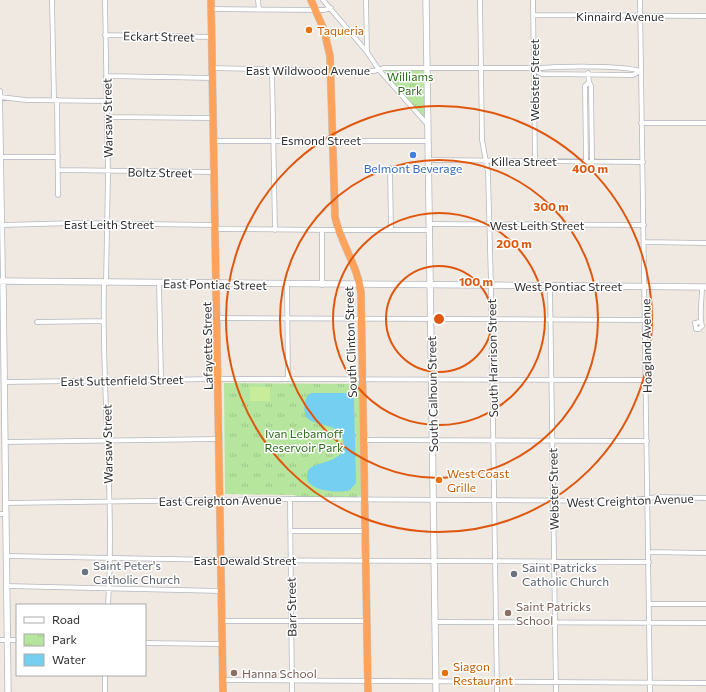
<svg xmlns="http://www.w3.org/2000/svg" width="706" height="692" viewBox="0 0 706 692" font-family="Commissioner,sans-serif">
	<style>
		.park { fill: url(#park-tufts) }
		.pitch { fill: #c9ec9a }
		.water { fill: #75cff0 }
		.lines { fill: none; stroke-linecap: round; stroke-linejoin: round }
		.street-casing { stroke: #b4b7c1; stroke-width: 5.5 }
		.secondary-casing { stroke: #b4b7c1; stroke-width: 7 }
		.highway-casing { stroke: #c9c9c9; stroke-width: 8 }
		.street { stroke: #fff; stroke-width: 4 }
		.secondary { stroke: #fff; stroke-width: 5.5 }
		.highway { stroke: #ffa35c; stroke-width: 7 }
		.ring { fill: none; stroke: #df570e; stroke-width: 2 }
		.food-dot { fill: #e8710a; stroke: #fff; stroke-width: 1.5 }
		.shop-dot { fill: #3f7fe0; stroke: #fff; stroke-width: 1.5 }
		.worship-dot { fill: #6b7280; stroke: #fff; stroke-width: 1.5 }
		.education-dot { fill: #8d6e63; stroke: #fff; stroke-width: 1.5 }
		.labels { text-anchor: middle; dominant-baseline: central; stroke-width: 3; stroke-linejoin: round; paint-order: stroke }
		.street-label { font-size: 12px; fill: #2e2e2e; stroke: #fff }
		.food-label { font-size: 12px; fill: #c56008; stroke: #fff; text-anchor: start }
		.park-label { font-size: 12px; fill: #2c6e1b; stroke: #fff }
		.shop-label { font-size: 12px; fill: #366cbe; stroke: #fff }
		.worship-label { font-size: 12px; fill: #5b616d; stroke: #fff; text-anchor: start }
		.education-label { font-size: 12px; fill: #785e54; stroke: #fff; text-anchor: start }
		.centre { fill: #df570e; stroke: #fff; stroke-width: 2 }
		.ring-label { font-size: 12px; text-anchor: middle; font-weight: bold; fill: #df570e; stroke: #fff; stroke-width: 3; stroke-linejoin: round; paint-order: stroke }
	</style>
	<defs>
		<pattern id="park-tufts" width="24" height="20" patternUnits="userSpaceOnUse"><rect width="24" height="20" fill="#b6e59e"/><path d="M3 7l-1-3M5 7V3M7 7l1-3M15 17l-1-3M17 17v-4M19 17l1-3" fill="none" stroke="#9dc588"/></pattern>
	</defs>
	<rect width="100%" height="100%" fill="#efe9e1"/>
	<path class="park" d="M386 70H423L425 118 422 119 385 73Z
		M224 383 360 384 361 495 357 497H296L295 495 225 494Z"/>
	<path class="pitch" d="M250 387H270V401H250Z"/>
	<path class="water" d="M311 393H346L351 394 354 399 356 483 350 490C338 494 297 491 309 469 316 463 327 463 335 458 340 456 343 451 343 445 346 423 319 428 307 418 303 410 303 398 311 393Z"/>
	<g class="lines">
		<g class="street-casing">
			<path id="street" d="M52 0 54 100
				M105 0 108 174 106 283
				M258 0 259 10
				M323 0 367 52 379 70 428 125
				M366 0 367 52
				M480 0 482 140 488 172 491 286 497 692
				M533 0 535 161
				M640 0 650 692
				M211 9 324 10 331 8
				M534 15 706 16
				M105 35 212 37
				M213 68 331 71H374L384 68H531L542 74 633 75 640 71
				M534 69C555 66 622 65 640 71
				M272 70 275 230
				M588 73 589 82 591 86 592 161
				M106 76 213 78
				M0 91 3 281
				M0 97 26 100 107 101
				M57 100 58 195
				M107 117 213 118
				M641 123H706
				M214 141H428
				M1 157H58
				M428 160 643 162
				M586 161 585 86 589 82
				M390 168 391 230
				M58 170 214 172
				M429 224 644 225
				M2 225 75 223 216 225
				M216 229 334 230
				M322 230V285
				M338 230H430
				M644 242 706 243
				M104 283C101 390 115 498 108 605
				M159 283 161 379
				M287 285 288 379
				M550 286 556 692
				M217 318 645 320
				M37 322 104 321
				M700 322 695 323 696 329H699L702 326C699 315 702 300 702 287
				M5 382 219 379 646 380
				M364 440 647 441
				M5 442 219 439
				M290 499 292 692
				M6 503 294 499 623 501 658 497 706 498
				M0 514H6
				M291 531H365
				M649 552 706 553
				M7 556 221 560 649 562
				M7 586 221 591
				M649 604H706
				M222 621H366
				M436 622 706 623
				M0 640H17
				M145 643 222 644
				M223 680 706 683
				M105 692V675"/>
		</g>
		<g class="secondary-casing">
			<path id="secondary" d="M426 0 436 692
				M0 281 706 287
				M3 281 8 692"/>
		</g>
		<g class="highway-casing">
			<path id="highway" d="M211 0 223 692
				M311 0 324 30 330 56 335 217C341 244 358 266 361 293L368 692"/>
		</g>
		<use href="#street" class="street"/>
		<use href="#secondary" class="secondary"/>
		<use href="#highway" class="highway"/>
	</g>
	<g class="ring">
		<circle cx="439" cy="319" r="53"/>
		<circle cx="439" cy="319" r="106"/>
		<circle cx="439" cy="319" r="159"/>
		<circle cx="439" cy="319" r="213"/>
	</g>
	<g class="food-dot">
		<circle cx="309" cy="30" r="4"/>
		<circle cx="439" cy="480" r="4"/>
		<circle cx="445" cy="673" r="4"/>
	</g>
	<circle class="shop-dot" cx="413" cy="155" r="4"/>
	<g class="worship-dot">
		<circle cx="85" cy="572" r="4"/>
		<circle cx="514" cy="574" r="4"/>
	</g>
	<g class="education-dot">
		<circle cx="508" cy="613" r="4"/>
		<circle cx="234" cy="673" r="4"/>
	</g>
	<g class="labels">
		<g class="street-label">
			<text x="620" y="16">Kinnaird Avenue</text>
			<text transform="translate(159 36) rotate(1)">Eckart Street</text>
			<text x="308" y="70">East Wildwood Avenue</text>
			<text transform="translate(534 80) rotate(-90)">Webster Street</text>
			<text transform="translate(107 118) rotate(-91)">Warsaw Street</text>
			<text x="321" y="140">Esmond Street</text>
			<text x="524" y="161">Killea Street</text>
			<text transform="translate(160 172) rotate(1)">Boltz Street</text>
			<text x="109" y="224">East Leith Street</text>
			<text x="537" y="225">West Leith Street</text>
			<text transform="translate(215 284) rotate(1)">East Pontiac Street</text>
			<text x="568" y="286">West Pontiac Street</text>
			<text transform="translate(350 342) rotate(-92)">South Clinton Street</text>
			<text transform="translate(207 346) rotate(-91)">Lafayette Street</text>
			<text transform="translate(646 346) rotate(-91)">Hoagland Avenue</text>
			<text transform="translate(492 358) rotate(-91)">South Harrison Street</text>
			<text transform="translate(122 380) rotate(-1)">East Suttenfield Street</text>
			<text transform="translate(432 394) rotate(-91)">South Calhoun Street</text>
			<text transform="translate(107 444) rotate(-91)">Warsaw Street</text>
			<text transform="translate(553 489) rotate(-91)">Webster Street</text>
			<text transform="translate(220 500) rotate(-1)">East Creighton Avenue</text>
			<text transform="translate(630 500) rotate(-2)">West Creighton Avenue</text>
			<text x="245" y="560">East Dewald Street</text>
			<text transform="translate(291 607) rotate(-91)">Barr Street</text>
		</g>
		<g class="food-label">
			<text x="317" y="30">Taqueria</text>
			<text x="447" y="473">West Coast<tspan x="447" dy="14">Grille</tspan></text>
			<text x="453" y="666">Siagon<tspan x="453" dy="14">Restaurant</tspan></text>
		</g>
		<g class="park-label">
			<text x="410" y="76">Williams<tspan x="410" dy="14">Park</tspan></text>
			<text x="304" y="433">Ivan Lebamoff<tspan x="304" dy="14">Reservoir Park</tspan></text>
		</g>
		<g class="shop-label">
			<text x="413" y="168">Belmont Beverage</text>
		</g>
		<g class="worship-label">
			<text x="93" y="565">Saint Peter's<tspan x="93" dy="14">Catholic Church</tspan></text>
			<text x="522" y="567">Saint Patricks<tspan x="522" dy="14">Catholic Church</tspan></text>
		</g>
		<g class="education-label">
			<text x="516" y="606">Saint Patricks<tspan x="516" dy="14">School</tspan></text>
			<text x="242" y="673">Hanna School</text>
		</g>
	</g>
	<circle cx="439" cy="319" r="6" class="centre"/>
	<g class="ring-label">
		<text x="590" y="173">400 m</text>
		<text x="551" y="211">300 m</text>
		<text x="514" y="248">200 m</text>
		<text x="476" y="286">100 m</text>
	</g>
	<rect x="16" y="604" width="130" height="72" fill="#ffffff" stroke="#ababab"/>
	<rect x="24" y="617" width="20" height="6" fill="#ffffff" stroke="#ababab"/>
	<text x="52" y="624" font-size="12" fill="#2e2e2e">Road</text>
	<rect x="24" y="634" width="20" height="12" fill="url(#park-tufts)" stroke="#ababab"/>
	<text x="52" y="644" font-size="12" fill="#2e2e2e">Park</text>
	<rect x="24" y="654" width="20" height="12" fill="#75cff0" stroke="#ababab"/>
	<text x="52" y="664" font-size="12" fill="#2e2e2e">Water</text>
</svg>
